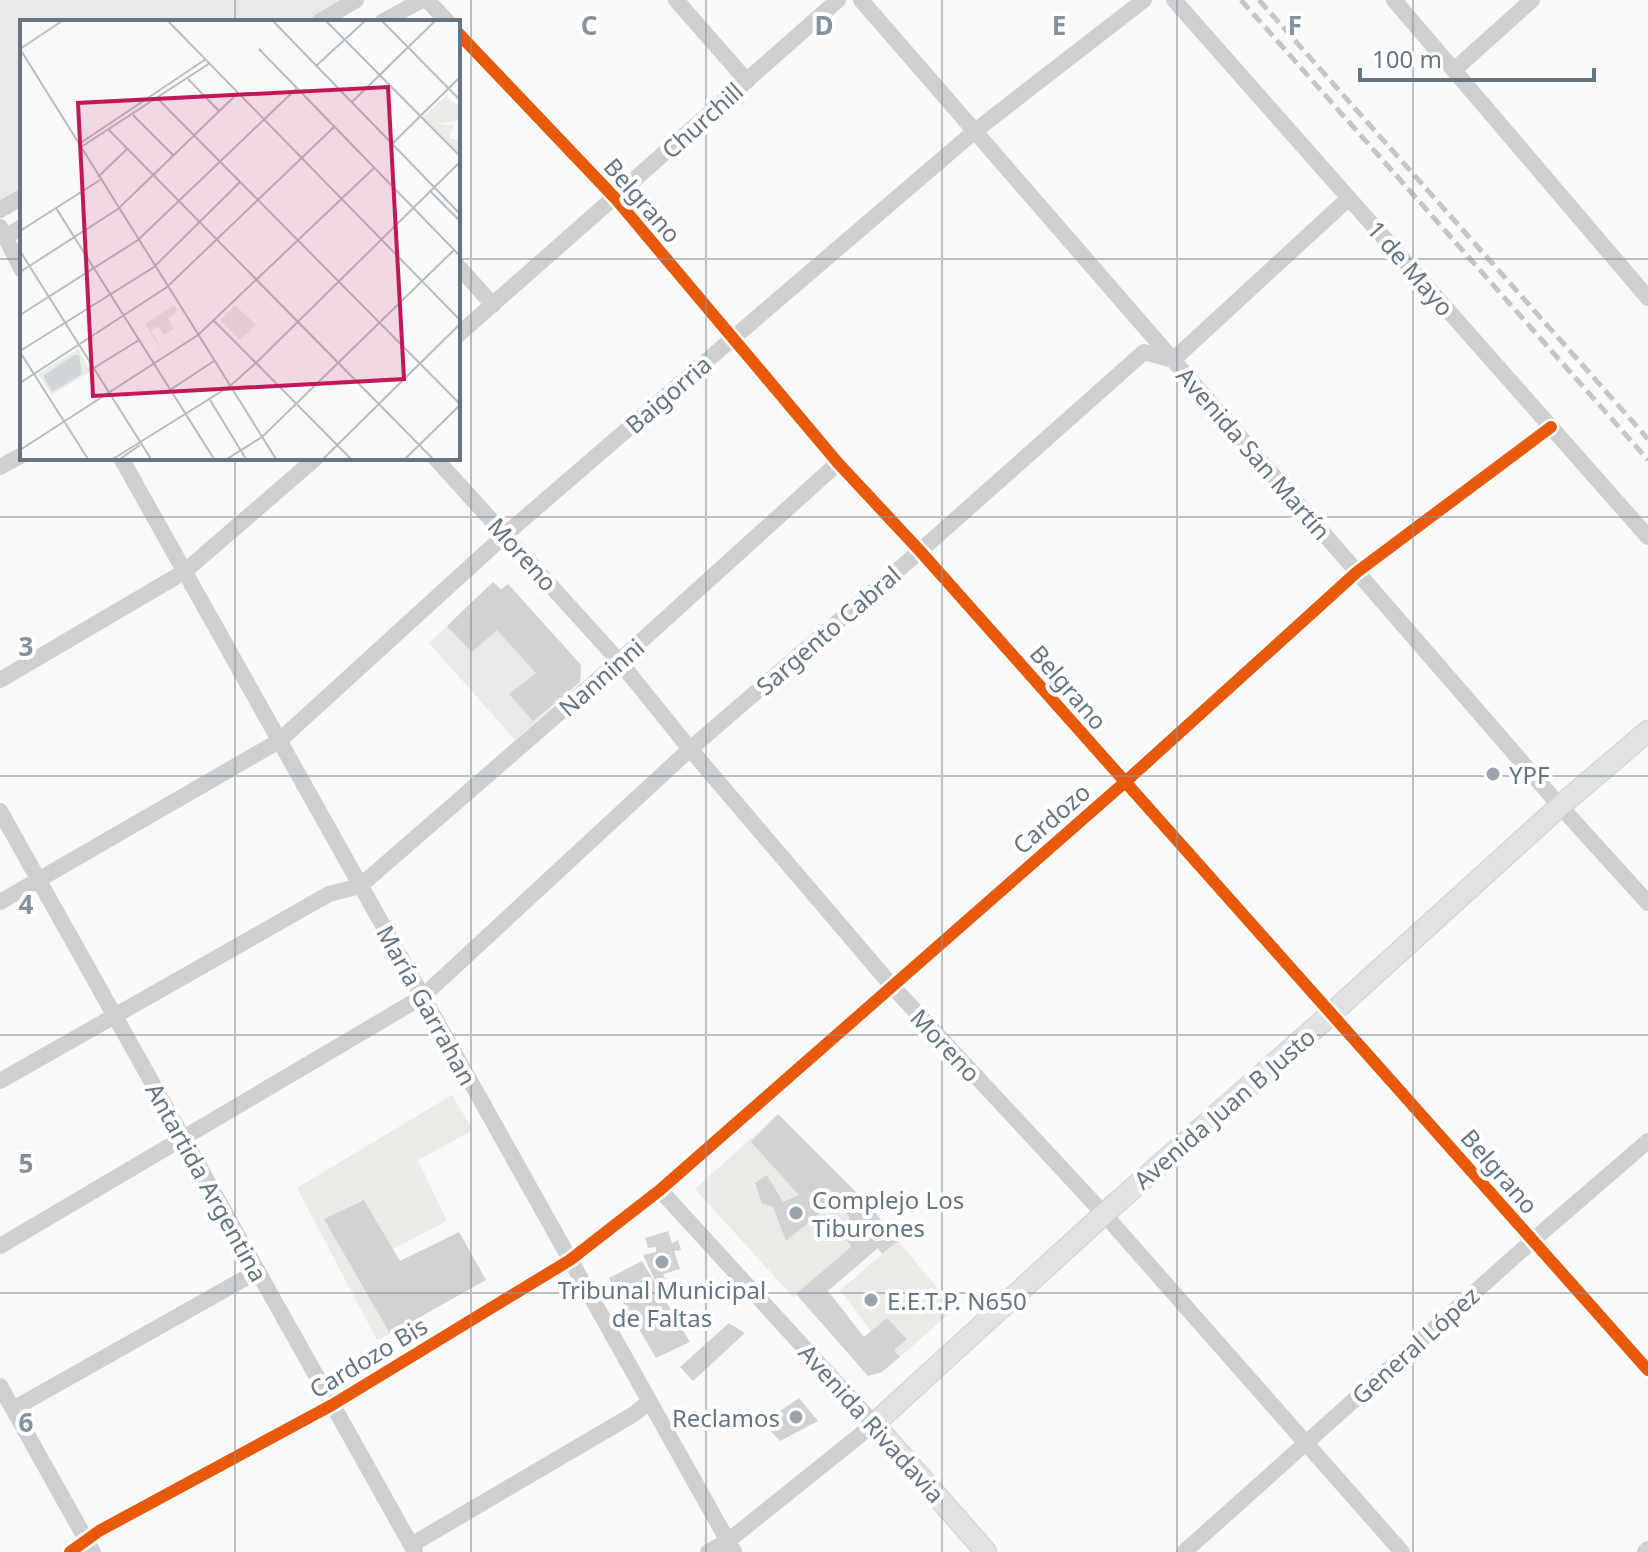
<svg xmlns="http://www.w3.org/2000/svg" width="1648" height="1552" viewBox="0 0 1648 1552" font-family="'Noto Sans',sans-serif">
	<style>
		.built { fill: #e8e9e9 }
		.green { fill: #e8ebe6 }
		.building { fill: #d0d2d3 }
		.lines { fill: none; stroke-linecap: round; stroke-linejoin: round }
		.major-casing { stroke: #d5d6d7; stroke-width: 23 }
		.minor { stroke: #cecfd0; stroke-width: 16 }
		.major { stroke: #e1e2e2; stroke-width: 20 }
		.rail { stroke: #c3c5c6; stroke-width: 5; stroke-dasharray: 12 6; stroke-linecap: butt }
		.cycleway-casing { stroke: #fff; stroke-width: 17 }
		.cycleway { stroke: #e8590c; stroke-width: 12 }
		.grid { fill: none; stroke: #84929c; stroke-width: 2; stroke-opacity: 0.55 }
		.poi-dot { fill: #99a4ac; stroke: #fff; stroke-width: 3 }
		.labels { text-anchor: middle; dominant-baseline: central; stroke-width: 8; stroke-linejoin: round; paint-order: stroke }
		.street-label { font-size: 24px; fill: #657683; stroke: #fff }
		.poi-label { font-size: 24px; fill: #657683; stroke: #fff; text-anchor: start }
		.inset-road { fill: none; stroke: #b5bdc3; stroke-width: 2 }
		.view { fill: #c2185b; fill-opacity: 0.15; stroke: #c2185b; stroke-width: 4 }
		.inset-edge { fill: none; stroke: #657683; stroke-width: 4 }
		.grid-label { font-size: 26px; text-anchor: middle; font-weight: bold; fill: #84929c; stroke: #fff; stroke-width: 8; stroke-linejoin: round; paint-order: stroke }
	</style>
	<rect width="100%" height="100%" fill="#f9f9f9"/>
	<path class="built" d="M0 0H356L319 22H22V197L0 210Z
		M493 582 501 589 508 584 581 665 580 682 515 740 429 643Z"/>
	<path class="green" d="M452 1095 473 1130 418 1160 447 1221 393 1249 364 1200 324 1219 390 1334 377 1340 297 1188Z
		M778 1114 869 1205 882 1222 793 1297 695 1189Z
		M898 1241 950 1303 952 1311 900 1357 894 1350 906 1338 887 1318 871 1331 840 1290Z"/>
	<path class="building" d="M493 582 501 590 508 584 581 665 580 682 533 721 509 694 536 673 497 630 472 652 447 626Z
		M778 1114 869 1205 898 1241 882 1254 878 1248 828 1291 864 1337 887 1318 907 1339 894 1350 900 1357 882 1372 868 1376 796 1294 851 1247 841 1229 849 1223V1216L833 1202 786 1241 773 1207 762 1203 755 1183 767 1175 783 1202 799 1195 751 1142Z
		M364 1200 400 1261 459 1232 486 1280 390 1334 324 1219Z
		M668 1231 672 1243 678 1240 681 1250 674 1251 680 1269 663 1274 665 1279 655 1280 643 1255 656 1252V1247L648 1248 645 1238Z
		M642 1261 690 1342 656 1358 609 1278Z
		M677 1280 681 1295 667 1299 662 1285Z
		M729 1323 745 1333 693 1381 680 1367Z
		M799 1398 818 1421 780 1441 763 1423Z"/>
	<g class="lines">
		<g class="major-casing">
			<path id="major" d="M986 1552 874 1424 1104 1214 1332 1013 1560 806 1648 731"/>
		</g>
		<path class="minor" d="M427 0 448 22
			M676 0 747 81
			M861 0 1560 806 1648 903
			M1174 0 1648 537
			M1394 0 1648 298
			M319 22 356 0
			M382 22 422 0
			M458 33 615 198 838 463 920 551 1648 1370
			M1454 70 1532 0
			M0 210 22 197
			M0 227 22 270
			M5 237 22 227
			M458 266 493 305
			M458 335 838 0
			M121 458 734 1552
			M435 458 619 661 690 749 892 986 1104 1214 1402 1552
			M0 467 22 455
			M0 680 184 572 316 458
			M0 811 415 1552
			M0 902 279 741 506 534 732 339 975 131 1144 0
			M0 1081 329 894 360 886 619 661 838 463
			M660 1190 874 1424 728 1541 708 1552
			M0 1246 422 997 690 749 920 551 1144 352 1173 360 1349 198
			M0 1386 93 1552
			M13 1409 258 1271
			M411 1545 634 1414 649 1402
			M70 1552 99 1531 332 1405 570 1260 660 1190 1124 783 1357 572 1551 427
			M1184 1552 1532 1241 1648 1141
			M1645 1552 1648 1549"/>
		<use href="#major" class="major"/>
		<path class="rail" d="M1241 0 1648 460
			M1259 0 1648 439"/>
		<g class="cycleway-casing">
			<path id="cycleway" d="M458 33 615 198 838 463 920 551 1648 1370
				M70 1552 99 1531 332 1405 570 1260 660 1190 1124 783 1357 572 1551 427"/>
		</g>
		<use href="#cycleway" class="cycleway"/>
	</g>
	<path class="grid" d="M235 0V22M471 0V1552M706 0V1552M942 0V1552M1177 0V1552M1413 0V1552M0 259H22M458 259H1648M235 458V1552M0 517H1648M0 776H1648M0 1035H1648M0 1293H1648"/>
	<g class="poi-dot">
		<circle cx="1493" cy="774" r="8"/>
		<circle cx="796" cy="1213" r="8"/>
		<circle cx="662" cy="1262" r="8"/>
		<circle cx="871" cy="1300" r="8"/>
		<circle cx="796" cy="1417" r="8"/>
	</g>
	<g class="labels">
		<g class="street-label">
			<text transform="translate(702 120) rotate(-42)">Churchill</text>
			<text transform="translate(643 200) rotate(49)">Belgrano</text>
			<text transform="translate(1411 268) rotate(49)">1 de Mayo</text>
			<text transform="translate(668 394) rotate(-41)">Baigorria</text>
			<text transform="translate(1254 453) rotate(49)">Avenida San Martín</text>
			<text transform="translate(523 554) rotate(48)">Moreno</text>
			<text transform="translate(828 630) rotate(-41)">Sargento Cabral</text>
			<text transform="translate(601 677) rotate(-41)">Nanninni</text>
			<text transform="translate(1069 687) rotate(49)">Belgrano</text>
			<text transform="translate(1051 818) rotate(-41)">Cardozo</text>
			<text transform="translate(427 1005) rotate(61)">María Garrahan</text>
			<text transform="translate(946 1045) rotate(47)">Moreno</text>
			<text transform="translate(1224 1108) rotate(-41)">Avenida Juan B Justo</text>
			<text transform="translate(1500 1171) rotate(49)">Belgrano</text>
			<text transform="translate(207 1182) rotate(61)">Antartida Argentina</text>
			<text transform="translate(1415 1345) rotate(-42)">General López</text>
			<text transform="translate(368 1357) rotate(-31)">Cardozo Bis</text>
			<text transform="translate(872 1423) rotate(48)">Avenida Rivadavia</text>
		</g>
		<g class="poi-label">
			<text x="1509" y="774">YPF</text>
			<text x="812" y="1199">Complejo Los<tspan x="812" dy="28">Tiburones</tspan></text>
			<text x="662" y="1289" text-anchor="middle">Tribunal Municipal<tspan x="662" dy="28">de Faltas</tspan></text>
			<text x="887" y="1300">E.E.T.P. N650</text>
			<text x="780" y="1417" text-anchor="end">Reclamos</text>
		</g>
	</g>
	<g transform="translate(20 20)">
		<rect width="440" height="440" fill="#f9f9f9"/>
		<path d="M426 76 440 87V100L417 104 434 105 429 119 440 120 438 132 403 97ZM154 285 158 291 148 298 154 309 144 315 138 306 131 310 142 332 125 304ZM215 285 236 305 220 320 200 300ZM58 329 71 351 32 375 18 354Z" fill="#e8ebe6"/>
		<path d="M54 335H59L62 354 32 372 23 356Z" fill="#ced6d9"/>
		<path class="inset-road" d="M148 1 440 300M253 1 414 167M306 1 440 136M362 1 440 80M0 29 256 439M0 29 42 1M239 29 440 236M297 45 345 1M168 59 199 91M138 79 440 384M332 82 415 1M113 95 154 136M89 110 413 439M59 124 186 39M372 124 440 57M61 127 190 43M78 157 107 129M414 167 440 194M410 171 440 201M36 188 194 439M0 211 80 160M0 231 131 439M0 252 98 189 218 73M0 295 118 220 276 69M0 331 134 247 220 162M0 332 68 439M74 348 119 320M0 363 147 267 314 107M150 370 194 341M190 380 226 439M0 430 178 315 354 148M93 439 210 366 236 343 194 301M100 439 120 425M207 439 242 417 434 230M303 439 440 304M331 439 236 343 440 142M385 439 440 385"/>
		<path class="view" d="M368 67 384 359 73 376 58 83Z"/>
		<rect width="440" height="440" class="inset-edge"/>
	</g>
	<g class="grid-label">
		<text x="589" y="35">C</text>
		<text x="824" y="35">D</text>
		<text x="1059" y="35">E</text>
		<text x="1295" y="35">F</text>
		<text x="26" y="656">3</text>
		<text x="26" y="914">4</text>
		<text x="26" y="1173">5</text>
		<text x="26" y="1432">6</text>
	</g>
	<path d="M1360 68v12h234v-12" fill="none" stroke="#657683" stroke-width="4"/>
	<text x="1372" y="68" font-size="24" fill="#657683" stroke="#ffffff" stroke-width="6" paint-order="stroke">100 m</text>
</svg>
